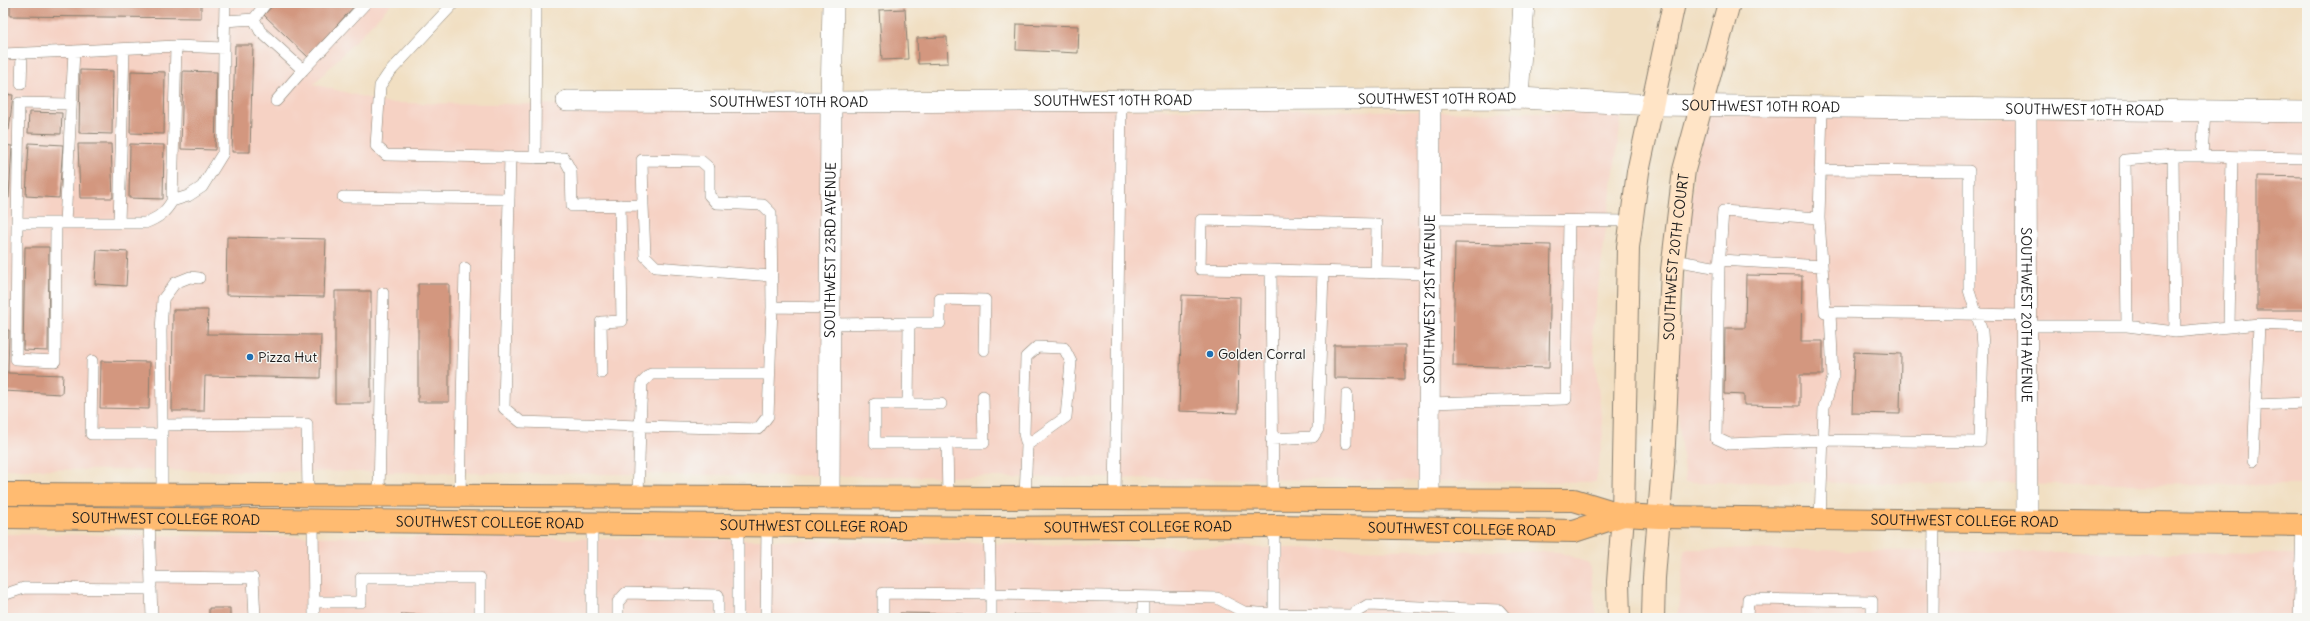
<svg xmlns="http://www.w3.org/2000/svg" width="2310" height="621" viewBox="0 0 2310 621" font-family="Delius,sans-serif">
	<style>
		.built { fill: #f6d2c4 }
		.building { fill: #d3977f }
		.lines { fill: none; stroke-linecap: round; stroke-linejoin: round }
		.service-casing { stroke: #867e6f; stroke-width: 12 }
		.minor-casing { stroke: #867e6f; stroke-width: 22 }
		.secondary-casing { stroke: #867e6f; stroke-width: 24 }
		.primary-casing { stroke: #867e6f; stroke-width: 24 }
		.service { stroke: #fff; stroke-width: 11 }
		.minor { stroke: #fff; stroke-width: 21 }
		.secondary { stroke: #ffe4c6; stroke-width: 22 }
		.primary { stroke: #ffbb71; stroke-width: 22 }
		.poi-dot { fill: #1f6fb2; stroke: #f6f6f2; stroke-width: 1.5 }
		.labels { text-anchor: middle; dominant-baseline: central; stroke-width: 3; stroke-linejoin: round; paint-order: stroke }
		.street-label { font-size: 14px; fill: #1c1c1c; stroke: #f6f6f2 }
		.poi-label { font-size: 14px; fill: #1c1c1c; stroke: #f6f6f2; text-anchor: start }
	</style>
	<rect width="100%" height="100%" fill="#f6f6f2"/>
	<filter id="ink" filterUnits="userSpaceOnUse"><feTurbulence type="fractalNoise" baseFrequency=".025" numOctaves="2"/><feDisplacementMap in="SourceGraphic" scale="8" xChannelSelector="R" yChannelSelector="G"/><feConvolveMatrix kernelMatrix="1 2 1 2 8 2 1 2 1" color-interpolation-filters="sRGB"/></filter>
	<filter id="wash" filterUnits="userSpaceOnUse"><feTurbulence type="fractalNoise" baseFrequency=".012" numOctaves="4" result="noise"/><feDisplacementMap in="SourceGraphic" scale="16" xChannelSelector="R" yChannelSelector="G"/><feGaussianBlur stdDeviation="0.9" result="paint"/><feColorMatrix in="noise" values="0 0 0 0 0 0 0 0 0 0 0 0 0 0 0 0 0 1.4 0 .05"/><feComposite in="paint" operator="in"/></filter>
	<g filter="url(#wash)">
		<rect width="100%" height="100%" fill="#f1dfc2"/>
		<path class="built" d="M3 3H392L314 84 386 103 1622 113 1592 331 1603 434 1596 482 3 469Z
			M1710 114 2307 119V485L1685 482 1676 395 1677 360 1694 169Z
			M3 534 751 540 1559 552 1589 563 1597 618H3Z
			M1685 549 2307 554V618H1677Z"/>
		<g id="blocks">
			<path class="building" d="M10 3H201V18L10 16Z
				M275 3H357L308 57 264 15Z
				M905 9 908 59 882 60 879 10Z
				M1017 24 1079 26 1078 53 1016 50Z
				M947 37 948 63 918 64 917 38Z
				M235 45H253L250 152H232Z
				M80 70 113 71 112 134 79 133Z
				M131 71 165 72 164 134 130 133Z
				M183 71 217 72 215 150 181 149Z
				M3 94 13 95 9 130 3 129Z
				M29 112 62 113 61 134 28 133Z
				M29 143 63 145 59 198 26 196Z
				M78 144H111L113 198H80Z
				M130 144 164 145 163 199 129 198Z
				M3 145 12 146 9 198H3Z
				M2257 176 2307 177V310H2257Z
				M227 237 326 239 324 297 226 295Z
				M1455 243 1551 245 1549 368 1453 366Z
				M25 247H49L48 351 23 350Z
				M97 250 128 252 126 286 95 284Z
				M1746 275 1802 276 1801 341H1823V375H1800V406L1744 405V395L1724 394 1725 328H1745Z
				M418 284H449V402H418Z
				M335 291H371V403H335Z
				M1182 295 1240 297 1238 413 1179 411Z
				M173 310H208L207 334 321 335 320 378 205 376 204 411H172Z
				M3 330H9L8 373 63 375 62 394 3 391Z
				M1334 345H1405V379L1334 378Z
				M1854 352 1901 354 1900 414 1852 413Z
				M101 361 150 362 149 409 100 408Z
				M209 608H230V618H209Z
				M900 613 963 614V618H900Z
				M402 614 461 617V618H401Z
				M1014 615H1078V618H1014Z"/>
		</g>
	</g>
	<g filter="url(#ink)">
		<use href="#blocks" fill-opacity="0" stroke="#867e6f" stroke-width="1"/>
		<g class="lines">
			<g class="service-casing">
				<path id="service" d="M454 3 388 74 380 86 376 146 386 155 564 158 571 171 572 206 643 205 642 160 701 161 709 168V195L716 203 763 205 771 213 772 307
					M254 19 260 31 303 70 366 3
					M225 21 254 19 266 3
					M224 48 225 3
					M3 54 74 51 65 223H17L19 103 70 104
					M21 84 22 54
					M276 101 303 70
					M2205 111 2202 156 2307 158
					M2173 156 2125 160 2127 326 2175 332
					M2202 156H2173L2175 332 2229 327 2232 157
					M510 157 504 408 521 422 640 426 642 383 651 374H769
					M535 158 536 3
					M343 197 509 199
					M172 201 188 196 202 187 223 153 224 48 176 46
					M643 205 645 256 656 267 771 276
					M1819 218 1825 312 2027 315
					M1430 219 1631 221
					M17 223 16 359 55 361 56 223
					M65 223H145C158 218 165 213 172 201L176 46 74 51
					M119 223 124 49
					M1673 260 1719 268 1723 211 1819 218 1822 107
					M1720 260 1822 266
					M1719 268 1716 438 1729 444 1823 440 1980 442 1983 346 1982 332 1969 290V171L1820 170
					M1271 270 1200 269 1201 220 1377 224 1376 273
					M831 324 909 323
					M2027 326H2127
					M2229 327 2259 324 2307 326
					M92 361 91 434H162
					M602 373 601 322 622 321 620 205
					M1429 403 1566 399 1569 221
					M908 404 909 323H940V299L985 300 984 350
					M941 404H875V443H947L948 499
					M2255 405 2307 403
					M162 425 161 331 163 299 175 283 190 277 199 278
					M1271 439 1313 437 1318 429 1323 272
					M947 443H984L983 396
					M1346 443 1347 394
					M2253 461 2259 324
					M162 495V425L307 424 308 494
					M379 496 383 293
					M460 496 465 268
					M638 497 640 426 758 429 768 416 772 307 831 308
					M1025 499 1027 445 1066 417 1071 362 1064 348 1037 347 1026 357 1024 434 1027 445
					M1115 499 1121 101
					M1273 500 1271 270 1429 274
					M149 517 151 585
					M1820 519 1824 407 1833 378 1830 312
					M313 520 314 618
					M738 525V618
					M989 528 991 594 1217 598 1244 612 1274 614 1351 615 1368 605 1499 610 1506 618
					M151 577 253 578 255 618
					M3 595 24 588 151 589 152 618
					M1143 598V618
					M314 602H361V578H480V618
					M592 618V522
					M618 618V602L626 593 718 595V618
					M766 618 767 526
					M883 618V593L991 594V618
					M1271 618 1274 614V526
					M1747 618 1748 599 1872 601V618
					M1933 618 1934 520
					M2299 618 2302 525"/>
			</g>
			<g class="minor-casing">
				<g id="minor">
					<path d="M1518 98 1524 3"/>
					<path id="s1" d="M567 101 831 102 1518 98 1654 105 2307 112"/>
					<path id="s2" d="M2026 109 2027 521"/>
					<path id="s3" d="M829 498 831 102 833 3"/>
					<path id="s4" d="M1429 500 1430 99"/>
				</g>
			</g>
			<g class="secondary-casing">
				<g id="secondary">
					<path d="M1619 618 1618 582 1623 515 1628 247 1638 172 1674 3"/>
					<path id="s5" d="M1653 618 1654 578 1663 465 1672 270 1684 170 1729 3"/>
				</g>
			</g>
			<g class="primary-casing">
				<g id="primary">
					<path id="s6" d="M3 494 1574 500 1623 515 1659 517 2307 525"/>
					<path id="s7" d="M3 517 989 528 1274 526 1574 531 1623 515"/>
				</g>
			</g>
			<use href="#service" class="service"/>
			<use href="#minor" class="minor"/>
			<use href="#secondary" class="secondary"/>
			<use href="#primary" class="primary"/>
		</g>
	</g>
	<g class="poi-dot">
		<circle cx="1210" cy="354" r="4"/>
		<circle cx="250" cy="357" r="4"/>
	</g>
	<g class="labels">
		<g class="street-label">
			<text stroke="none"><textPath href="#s1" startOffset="870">SOUTHWEST 10TH ROAD</textPath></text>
			<text stroke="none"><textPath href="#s1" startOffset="546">SOUTHWEST 10TH ROAD</textPath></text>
			<text stroke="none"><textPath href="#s1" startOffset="222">SOUTHWEST 10TH ROAD</textPath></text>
			<text stroke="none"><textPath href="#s1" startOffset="1194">SOUTHWEST 10TH ROAD</textPath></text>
			<text stroke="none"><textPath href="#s1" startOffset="1518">SOUTHWEST 10TH ROAD</textPath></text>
			<text stroke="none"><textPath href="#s3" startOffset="248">SOUTHWEST 23RD AVENUE</textPath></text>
			<text stroke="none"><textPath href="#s5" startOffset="362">SOUTHWEST 20TH COURT</textPath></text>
			<text stroke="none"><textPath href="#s4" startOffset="201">SOUTHWEST 21ST AVENUE</textPath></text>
			<text stroke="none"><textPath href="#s2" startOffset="206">SOUTHWEST 20TH AVENUE</textPath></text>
			<text stroke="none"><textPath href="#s7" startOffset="163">SOUTHWEST COLLEGE ROAD</textPath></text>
			<text stroke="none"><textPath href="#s6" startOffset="1964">SOUTHWEST COLLEGE ROAD</textPath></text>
			<text stroke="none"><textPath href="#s7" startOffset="487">SOUTHWEST COLLEGE ROAD</textPath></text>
			<text stroke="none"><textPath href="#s7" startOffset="811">SOUTHWEST COLLEGE ROAD</textPath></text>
			<text stroke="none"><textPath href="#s7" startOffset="1135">SOUTHWEST COLLEGE ROAD</textPath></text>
			<text stroke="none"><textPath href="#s7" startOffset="1459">SOUTHWEST COLLEGE ROAD</textPath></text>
		</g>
		<g class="poi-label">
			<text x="1218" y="354">Golden Corral</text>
			<text x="258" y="357">Pizza Hut</text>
		</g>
	</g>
	<rect width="2310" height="621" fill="none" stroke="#f6f6f2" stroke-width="16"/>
</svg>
